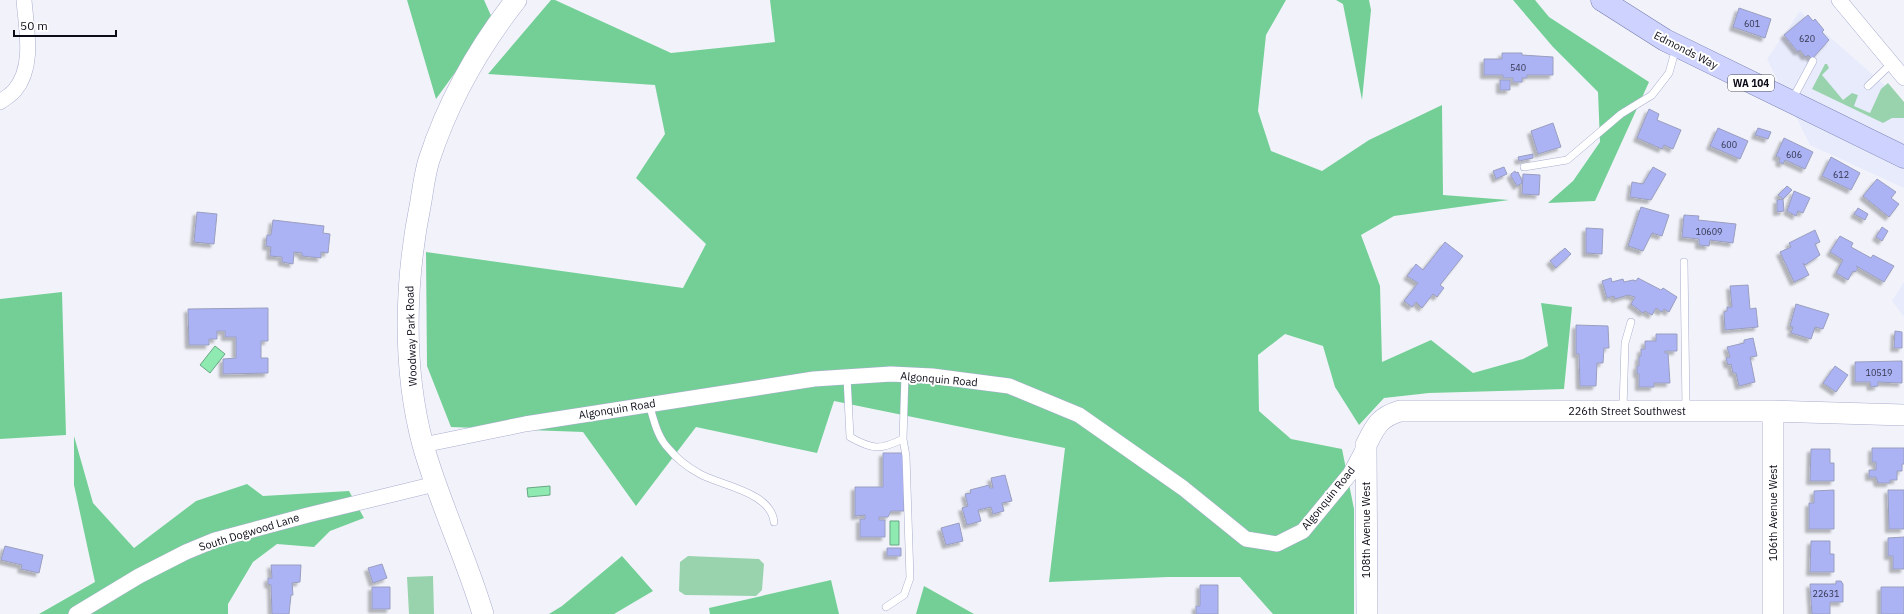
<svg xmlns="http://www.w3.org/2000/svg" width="1904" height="614" viewBox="0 0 1904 614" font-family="'IBM Plex Sans',sans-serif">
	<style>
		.built { fill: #e8ebfc }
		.green { fill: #99d3ad }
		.forest { fill: #74cf97 }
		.water { fill: #8feab1; stroke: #67a783 }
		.building { fill: #abb3f5; stroke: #9a9ebe; filter: url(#shadow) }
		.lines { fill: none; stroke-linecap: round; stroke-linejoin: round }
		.lane-casing { stroke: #a9adce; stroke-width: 8 }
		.street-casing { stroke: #a9adce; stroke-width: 16 }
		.secondary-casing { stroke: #a9adce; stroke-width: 22 }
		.primary-casing { stroke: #7379ac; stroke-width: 23 }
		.lane { stroke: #fff; stroke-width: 7 }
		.street { stroke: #fff; stroke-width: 15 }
		.secondary { stroke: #fff; stroke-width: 21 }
		.primary { stroke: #cdd2fe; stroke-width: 22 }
		.labels { text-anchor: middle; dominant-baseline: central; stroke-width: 4; stroke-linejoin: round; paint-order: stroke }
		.number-label { font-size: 9px; fill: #33364e }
		.shield { fill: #fff; stroke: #54555d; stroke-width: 1 }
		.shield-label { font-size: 10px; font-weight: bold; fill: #0b0c17 }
		.street-label { font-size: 11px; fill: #0b0c17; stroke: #fff }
	</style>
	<defs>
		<filter id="shadow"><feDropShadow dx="-3.5" dy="3.5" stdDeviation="1" flood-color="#0004"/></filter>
	</defs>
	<rect width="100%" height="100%" fill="#f2f3fa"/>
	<path class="built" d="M1800 11 1904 102V188L1810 145 1767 59Z
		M1904 282V317L1892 301Z"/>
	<path class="green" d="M1825 64H1827L1829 68 1822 75 1843 100 1852 93 1858 95 1854 106 1870 113 1881 89 1888 83 1904 102V118H1892L1883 123 1812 89Z
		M688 556 759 559 764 564 762 590 756 596 685 595 679 591 680 562Z
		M433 576 434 614H409L407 577Z"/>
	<path class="forest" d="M407 0H484L493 20 436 99Z
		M551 0H555L671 53 775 42 770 0H1286L1266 35 1258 111 1271 151 1322 171 1369 140 1442 105 1443 195 1509 200 1394 216 1361 235 1380 286 1382 362 1431 340 1473 373 1523 359 1548 346 1541 303 1572 307 1564 389 1429 393 1384 398 1359 425 1335 387 1323 346 1285 334 1258 355 1259 411 1291 439 1342 449 1354 509V614H1273L1240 577H1168L1049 582 1065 448 834 401 817 453 696 427 636 506 583 432 451 427 427 366 426 252 683 288 706 244 636 178 665 134 655 85 488 74Z
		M1336 0H1369L1371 10 1362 100 1343 4Z
		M1513 0H1535L1549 17 1649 82 1595 201 1548 203 1573 181 1600 142 1598 92 1553 47Z
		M62 292 66 435 0 439V299Z
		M74 436 93 503 134 548 196 501 247 484 263 496 349 491 364 518 330 531 314 547 277 544 253 562 228 604V614H39L95 582 74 485Z
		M622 556 653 591 614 614H549L562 606Z
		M831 580 839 614H710L709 608Z
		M924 586 974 614H916Z"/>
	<path class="water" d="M215 346 225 354 210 373 200 365Z
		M550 486V495L528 497 527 488Z
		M890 521H899V545H890Z"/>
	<path class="building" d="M1739 8 1771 19 1765 38 1733 27Z
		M1808 15 1813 21 1815 19 1824 30 1822 32 1829 40 1812 59 1808 55 1806 57 1800 50 1798 52 1784 35Z
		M1502 53H1522V55L1553 57V75H1527V78H1522V82H1513V78H1503V75H1484V59H1502Z
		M1500 80H1510V90H1500Z
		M1649 109 1659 114 1657 120 1681 130 1673 149 1664 145 1662 149 1637 138Z
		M1553 123 1561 147 1538 154 1531 131Z
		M1718 128 1748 141 1740 159 1710 146Z
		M1758 128 1771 132 1768 139 1755 135Z
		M1784 138 1813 152 1805 169 1785 160 1783 164 1779 162 1780 158 1776 156Z
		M1533 154V158L1519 161 1518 157Z
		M1831 157 1860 173 1851 190 1822 176Z
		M1504 167 1507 174 1496 179 1493 171Z
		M1653 167 1666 174 1651 200 1630 197 1632 182 1643 184Z
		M1515 171 1516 173 1518 172 1522 181V183L1517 186 1511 176V174Z
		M1523 174 1540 175 1539 195 1522 194Z
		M1877 179 1896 192 1891 198 1899 204 1889 217 1863 196Z
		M1787 186 1792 190 1783 199 1778 195Z
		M1794 191 1810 198 1803 213 1798 211 1796 216 1787 211Z
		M1783 199 1784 211 1777 212V200Z
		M1641 207 1669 215 1662 236 1652 233 1643 251 1628 246Z
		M1858 208 1868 214 1865 220 1854 214Z
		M197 212 217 214 214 244 194 242Z
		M1684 215 1699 216 1698 220 1736 224 1733 243 1710 240 1709 246 1699 245V239L1682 237Z
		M273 220 324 226 323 233 330 234 328 253 321 252V258L302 256V253L294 252 293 264 282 262V257L270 256 271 247 266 246 267 235H271Z
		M1882 227 1888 231 1882 241 1876 237Z
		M1586 228 1603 229 1602 254 1586 253Z
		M1815 230 1820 242 1815 244 1820 255 1805 265 1803 263 1809 275 1794 282 1780 252 1791 247 1789 243Z
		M1840 236 1853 243 1851 247 1871 258 1873 255 1894 266 1884 282 1856 266 1858 268 1855 272 1853 271 1848 280 1836 273 1843 260 1830 252Z
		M1445 242 1463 256 1440 285 1444 288 1437 297 1433 294 1422 308 1416 302 1412 307 1404 301 1418 283 1407 276 1416 264 1423 270Z
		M1565 248 1571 254 1556 268 1550 261Z
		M1611 278 1612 282 1623 279 1624 282 1633 280 1636 281 1638 278 1661 290 1663 288 1677 297 1669 312 1664 309 1662 312 1656 308 1652 315 1645 311 1643 313 1631 304 1635 297 1628 295 1615 299 1614 296 1607 298 1602 281Z
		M1748 285 1750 309 1756 308 1758 327 1725 330 1724 312 1727 311V307H1732L1730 286Z
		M1796 304 1829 314 1823 329 1815 327 1811 339 1791 333 1793 327 1790 326Z
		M268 308V341H261V358H268V373L223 374V359L236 358V337H225V331H217V339H209V345H189L188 309Z
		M1576 325 1608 326 1609 348H1604L1603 363H1597L1596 386H1580L1579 354H1576Z
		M1895 331 1902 332V348H1894Z
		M1656 334H1677V351H1665V353H1668L1670 383H1654V387H1639V374H1637V366H1639V357L1641 356V349H1645V341H1656Z
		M1753 338 1757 356 1750 357 1755 382 1739 386 1736 373H1733L1731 364 1728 365 1726 358 1730 357 1727 347 1744 343V340Z
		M1902 361V383L1878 382V386L1871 387 1870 382H1855V362Z
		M1835 366 1848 375 1836 392 1823 383Z
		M1872 448H1904V464H1902V471H1897V480H1890V483H1878L1876 477H1869V470H1876V462H1872Z
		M1811 449H1830V463H1834V481H1810Z
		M883 453H904V511H891L888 517H879V520H885V537H860V519H865V515L855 516V487H883Z
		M1005 475 1012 501 1002 503 1004 511 993 514 991 507 978 510 981 521 967 525 962 508 968 506 965 494 971 493 970 490 989 485 990 488H993L991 478Z
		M1834 490V529H1809V503H1814V491Z
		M1888 490H1904V529H1889Z
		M959 523 963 541 946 545 941 528Z
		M1904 537V569H1893V556H1888V538Z
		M1811 541H1830V554H1834V572H1810Z
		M5 546 43 555 39 573 21 569 22 565 1 560Z
		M887 548H901V556H887Z
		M382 564 387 578 373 583 368 568Z
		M271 565H301L300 582 292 583 293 595H291L289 614H272L271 585 268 584V578H272Z
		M1836 581H1841L1843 584V602H1830V614H1812L1810 584H1836Z
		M1200 585H1218V614H1196V606H1200Z
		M372 587H390V609H372Z
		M1881 587H1904V614H1881Z"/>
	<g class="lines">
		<g class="lane-casing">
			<path id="lane" d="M1868 86 1892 63
				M1792 100 1813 61
				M1524 167 1567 160 1621 114 1652 95 1669 73 1676 48
				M1684 262 1686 409
				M847 377 850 437C873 450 880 450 903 439
				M649 404C654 420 657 437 669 449 677 459 689 468 700 474 722 486 771 492 774 522
				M1623 409 1625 343 1631 322
				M886 607 904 595 910 578 906 456 903 439 905 375"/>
		</g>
		<g class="street-casing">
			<path id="street" d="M1839 0 1904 78
				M0 102C5 98 11 95 15 90 35 66 26 28 24 0
				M423 445 525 424 814 379 891 374 932 376 1009 386 1079 415 1183 488 1246 539 1277 544 1303 531 1350 474 1365 446
				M76 614 139 576 186 552 215 540 308 515 435 484"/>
		</g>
		<g class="secondary-casing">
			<path id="secondary" d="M483 614C466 557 439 502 423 445 402 367 405 279 421 201 423 188 425 173 429 160 448 102 479 47 516 0
				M1367 614 1366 445C1375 427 1379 417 1400 411H1773L1904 415
				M1773 614V411"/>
		</g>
		<g class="primary-casing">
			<path id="primary" d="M1602 0 1665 40 1904 157"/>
		</g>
		<use href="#lane" class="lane"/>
		<use href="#street" class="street"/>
		<use href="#secondary" class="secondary"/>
		<use href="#primary" class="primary"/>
	</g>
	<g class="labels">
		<g class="number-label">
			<text x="1752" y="23">601</text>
			<text x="1807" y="38">620</text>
			<text x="1518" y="67">540</text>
			<text x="1729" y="144">600</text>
			<text x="1794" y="154">606</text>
			<text x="1841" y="174">612</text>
			<text x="1709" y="231">10609</text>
			<text x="1879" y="372">10519</text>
			<text x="1826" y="593">22631</text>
		</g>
		<rect class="shield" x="1728" y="75" width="46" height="16" rx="3"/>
		<g class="shield-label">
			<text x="1751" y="83">WA 104</text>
		</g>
		<g class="street-label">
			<text transform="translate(1686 50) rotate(27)">Edmonds Way</text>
			<text transform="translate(411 336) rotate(-92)">Woodway Park Road</text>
			<text transform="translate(939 379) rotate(5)">Algonquin Road</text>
			<text transform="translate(617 409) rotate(-9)">Algonquin Road</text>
			<text x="1627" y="411">226th Street Southwest</text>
			<text transform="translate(1328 498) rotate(-51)">Algonquin Road</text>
			<text transform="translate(1773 513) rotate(-90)">106th Avenue West</text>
			<text transform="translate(1366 530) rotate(-90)">108th Avenue West</text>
			<text transform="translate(249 532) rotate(-17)">South Dogwood Lane</text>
		</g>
	</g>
	<path d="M14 30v6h102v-6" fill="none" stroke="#0b0c17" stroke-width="2"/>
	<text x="20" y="30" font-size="12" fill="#0b0c17" stroke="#ffffff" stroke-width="3" paint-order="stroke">50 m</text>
</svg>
